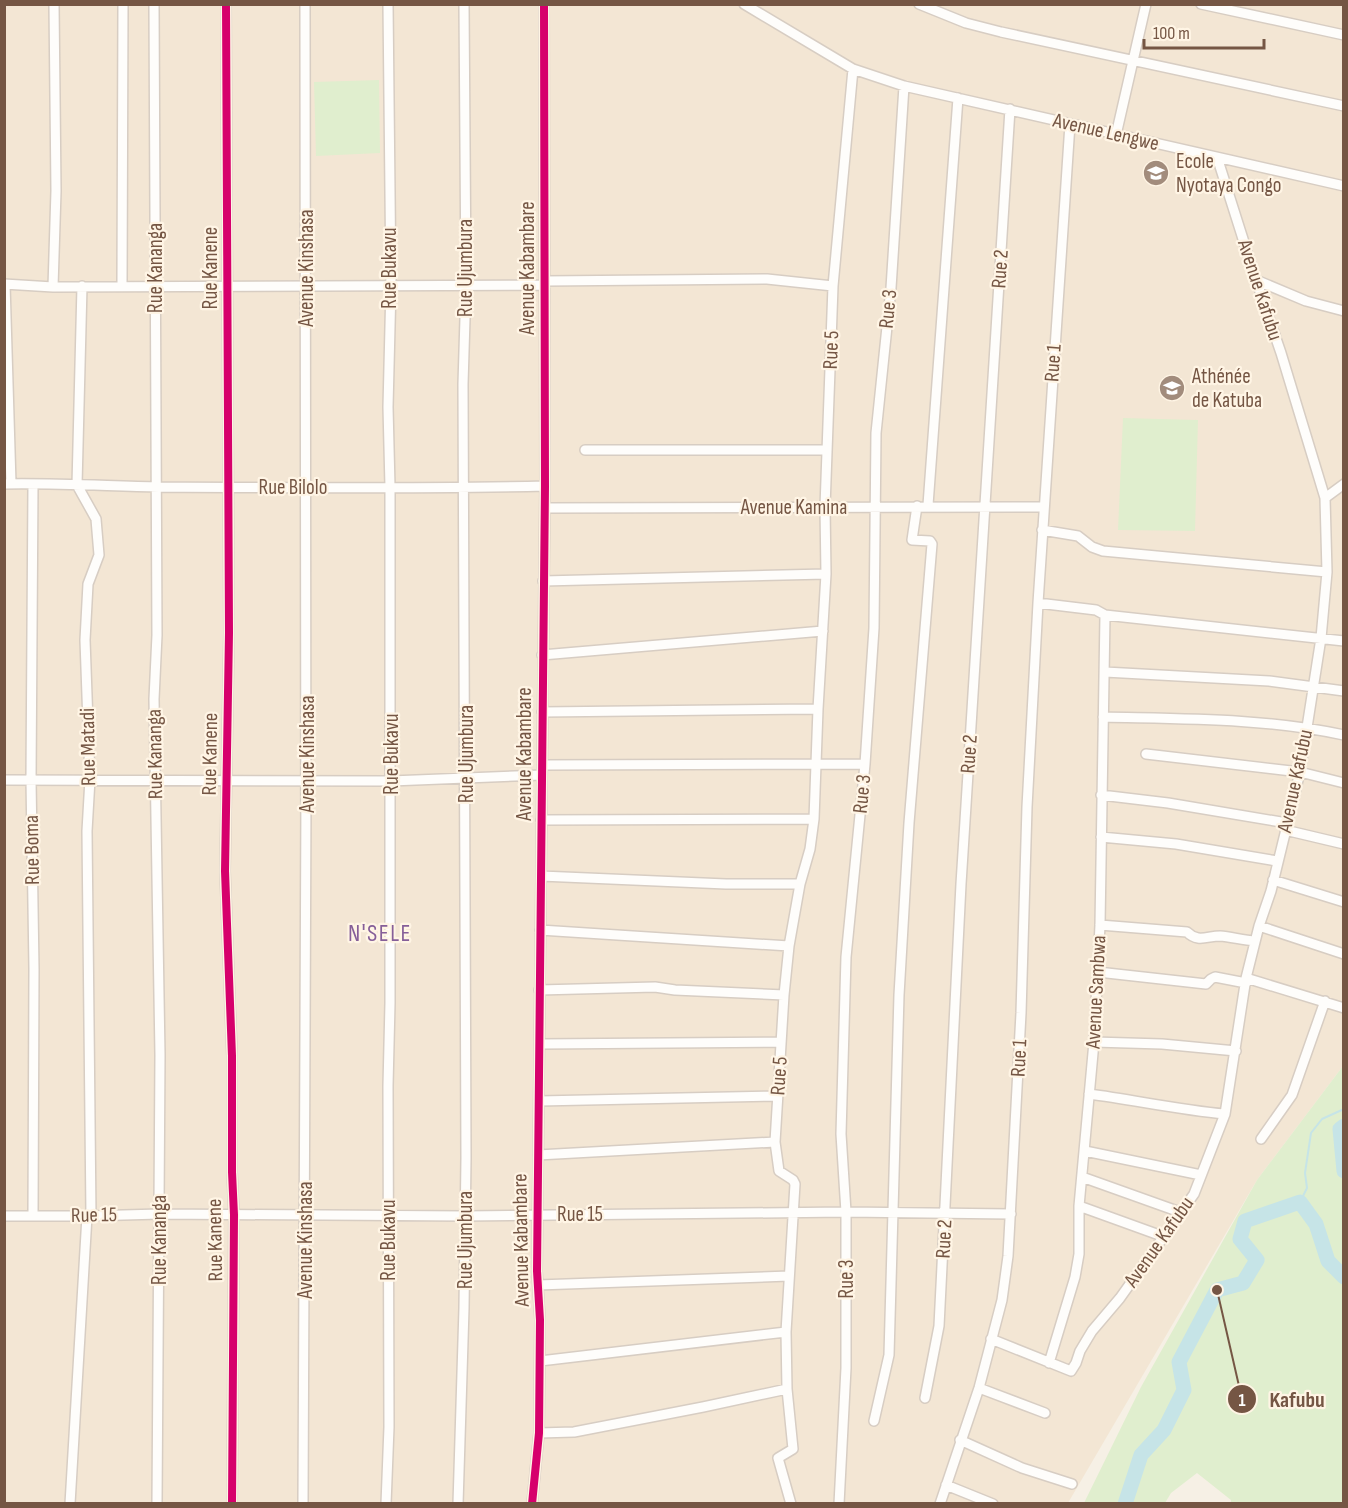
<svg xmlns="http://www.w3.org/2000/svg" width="1348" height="1508" viewBox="0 0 1348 1508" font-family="'Sofia Sans Condensed',sans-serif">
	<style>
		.residential { fill: #f3e6d4 }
		.green { fill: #e0eece }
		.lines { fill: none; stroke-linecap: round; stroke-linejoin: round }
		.stream { stroke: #c6e4e7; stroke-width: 2 }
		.river { stroke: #c6e4e7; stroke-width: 15 }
		.minor-casing { stroke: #d7cdc3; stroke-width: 12 }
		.minor { stroke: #fefdfb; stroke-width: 9 }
		.cycleway-casing { stroke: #fff5e5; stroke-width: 11 }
		.cycleway { stroke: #d6006c; stroke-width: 8 }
		.labels { text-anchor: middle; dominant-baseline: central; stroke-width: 4.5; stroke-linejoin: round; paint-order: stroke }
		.street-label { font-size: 21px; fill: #755644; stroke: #fff5e5 }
		.poi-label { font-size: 21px; fill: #755644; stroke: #fff5e5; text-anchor: start }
		.quarter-label { font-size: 24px; letter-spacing: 1.5px; fill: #865f99; stroke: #fff5e5 }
		.leader { fill: none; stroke: #755644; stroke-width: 2 }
		.callout-dot { fill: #755644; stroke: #fff5e5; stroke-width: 2 }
		.mark-label { font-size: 18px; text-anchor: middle; font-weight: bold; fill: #fff }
		.callout-label { font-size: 22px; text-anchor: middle; font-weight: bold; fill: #755644; stroke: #fff5e5; stroke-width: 4.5; stroke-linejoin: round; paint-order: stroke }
	</style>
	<rect width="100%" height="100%" fill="#f6f0e5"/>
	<path class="residential" d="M5 5H1343V1066L1257 1180 1068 1503 5 1504Z"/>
	<path class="green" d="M379 80 380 153 316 156 314 82Z
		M1123 418 1198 420 1195 531 1118 530Z
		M1343 1066V1503H1231V1500L1197 1473 1171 1493 1165 1503H1084L1141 1387 1257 1180Z"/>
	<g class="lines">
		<path class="stream" d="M1300 1202 1307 1188 1305 1173 1311 1133 1322 1119 1344 1109"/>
		<path class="river" d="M1344 1126 1340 1129 1344 1171
			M1125 1504 1141 1455 1164 1430 1184 1390 1179 1362 1217 1290 1243 1283 1257 1260 1240 1239 1245 1221 1300 1202 1316 1224 1328 1261 1344 1277"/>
		<g class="minor-casing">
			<path id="minor" d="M154 4 157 635 154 699 160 1055 157 1504
				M226 4 229 633 225 871 232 1056V1172L234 1215 232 1504
				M744 4 853 69 904 86 1344 186
				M919 4 966 23 1001 32 1344 106
				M1201 4 1344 35
				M1116 135 1146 4
				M1256 280 1306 301 1344 311
				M545 281 767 279 833 286
				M4 284 53 287 545 285
				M5 284 11 484
				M82 286 77 485 96 519 99 555 88 584 85 640 90 779 87 831 91 1216
				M122 286 123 4
				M53 287 56 191 54 4
				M585 450H827
				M4 484C56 483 107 486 159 487 288 488 416 489 545 486
				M1325 498 1344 484
				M928 505 958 98
				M545 508 1044 507
				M1042 530 1078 536 1092 547 1103 551 1327 572
				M543 581 826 574
				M1038 603 1096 610 1105 615 1344 641
				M542 655 823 631
				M1105 672 1269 681 1344 691
				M542 712 818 709
				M1103 717C1183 719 1265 718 1344 735
				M1146 754 1300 772 1344 783
				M542 765 865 764
				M4 780 391 781 542 775
				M1101 795 1168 803 1287 823
				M541 820 814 819
				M1285 830 1344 844
				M1101 837 1176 844 1277 861
				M541 876 726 884H800
				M1273 880 1344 902
				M1100 925 1187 932C1198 943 1207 936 1220 936 1231 937 1243 940 1255 941
				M1259 926 1344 954
				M540 930 789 946
				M1098 972 1206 984 1211 979 1215 977 1246 983
				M1246 978 1344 1008
				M539 990 655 987 675 990 784 995
				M1094 1042 1162 1044 1236 1051
				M540 1044 781 1042
				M1089 1094C1135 1100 1179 1110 1225 1114
				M539 1101 777 1096
				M1261 1139 1292 1095 1325 1001
				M1085 1151 1201 1175
				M538 1155 775 1142
				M1082 1177 1180 1212
				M1079 1206 1162 1236
				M4 1216H87L160 1214 464 1216 846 1212 1011 1214
				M33 1216 34 969 31 780 33 485
				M538 1285 789 1276
				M991 1339 1071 1371 1076 1363 1080 1351 1092 1331 1120 1298 1194 1194 1225 1114 1246 978 1259 926 1271 891 1300 772 1321 638 1327 572 1325 498 1281 353 1256 280 1217 157
				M540 1361 786 1332
				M1049 1363 1075 1277 1079 1254V1206L1094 1042 1100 925 1105 615
				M979 1388 1045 1413
				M925 1398 939 1326 961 884 1010 109
				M874 1421 889 1355 899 995 909 823 932 544 930 541 912 540 917 506
				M539 1433 574 1432 703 1407 787 1389
				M960 1440 1022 1468 1072 1484
				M946 1485 993 1504
				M70 1504 87 1216
				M303 1504C308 1004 305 504 305 4
				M386 1504 389 1427 388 1086 390 1003V487L388 407 391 286 388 4
				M458 1504 464 1308 466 1158 463 384 466 285 464 4
				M532 1504 539 1433 540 1320 537 1271 545 486 544 4
				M791 1504 778 1458 793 1449 787 1389 786 1332 795 1184 793 1180 779 1171 775 1142 784 995 789 946 800 884 810 849 814 819 818 709 826 574 825 507 833 286 853 69
				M839 1504 846 1368V1212L841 1134 846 957 865 764 874 628 876 433 891 288 904 86
				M940 1504 979 1388 1002 1300 1008 1256 1021 1013 1027 807 1038 603 1070 124"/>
		</g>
		<use href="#minor" class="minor"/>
		<g class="cycleway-casing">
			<path id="cycleway" d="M226 4 229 633 225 871 232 1056V1172L234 1215 232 1504
				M532 1504 539 1433 540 1320 537 1271 545 486 544 4"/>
		</g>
		<use href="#cycleway" class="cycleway"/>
	</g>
	<defs>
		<g id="school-disc" transform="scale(1.35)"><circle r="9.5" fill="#a28c7c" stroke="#fff5e5"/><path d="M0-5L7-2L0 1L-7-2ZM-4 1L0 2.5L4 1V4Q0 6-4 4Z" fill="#fff"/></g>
	</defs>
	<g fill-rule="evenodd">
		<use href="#school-disc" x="1156" y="173"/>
		<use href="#school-disc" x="1172" y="388"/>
	</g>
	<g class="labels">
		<g class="street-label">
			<text transform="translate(1106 132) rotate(13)">Avenue Lengwe</text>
			<text transform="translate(155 268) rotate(-90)">Rue Kananga</text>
			<text transform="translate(210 268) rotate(-90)">Rue Kanene</text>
			<text transform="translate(306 268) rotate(-90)">Avenue Kinshasa</text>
			<text transform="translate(389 268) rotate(-90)">Rue Bukavu</text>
			<text transform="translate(465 268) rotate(-90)">Rue Ujumbura</text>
			<text transform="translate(527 268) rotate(-90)">Avenue Kabambare</text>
			<text transform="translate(1000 269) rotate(-86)">Rue 2</text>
			<text transform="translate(1260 290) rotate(72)">Avenue Kafubu</text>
			<text transform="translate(888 309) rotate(-84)">Rue 3</text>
			<text transform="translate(831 350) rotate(-88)">Rue 5</text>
			<text transform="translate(1053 363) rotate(-86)">Rue 1</text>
			<text x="293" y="487">Rue Bilolo</text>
			<text x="794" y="507">Avenue Kamina</text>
			<text transform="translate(88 747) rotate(-91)">Rue Matadi</text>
			<text transform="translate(155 754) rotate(-91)">Rue Kananga</text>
			<text transform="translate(210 754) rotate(-89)">Rue Kanene</text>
			<text transform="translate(307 754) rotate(-90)">Avenue Kinshasa</text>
			<text transform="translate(391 754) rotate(-90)">Rue Bukavu</text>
			<text transform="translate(466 754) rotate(-90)">Rue Ujumbura</text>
			<text transform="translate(524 754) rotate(-90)">Avenue Kabambare</text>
			<text transform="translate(969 754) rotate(-86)">Rue 2</text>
			<text transform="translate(1295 781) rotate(-78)">Avenue Kafubu</text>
			<text transform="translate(862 794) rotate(-84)">Rue 3</text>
			<text transform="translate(32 850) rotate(-91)">Rue Boma</text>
			<text transform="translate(1096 992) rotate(-87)">Avenue Sambwa</text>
			<text transform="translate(1019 1058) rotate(-87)">Rue 1</text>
			<text transform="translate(779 1076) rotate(-86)">Rue 5</text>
			<text x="580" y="1214">Rue 15</text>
			<text transform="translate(94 1215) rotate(-1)">Rue 15</text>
			<text transform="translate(944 1239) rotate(-87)">Rue 2</text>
			<text transform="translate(159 1240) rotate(-90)">Rue Kananga</text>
			<text transform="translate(215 1240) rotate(-91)">Rue Kanene</text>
			<text transform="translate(305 1240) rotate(-90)">Avenue Kinshasa</text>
			<text transform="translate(388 1240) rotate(-90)">Rue Bukavu</text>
			<text transform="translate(465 1240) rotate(-90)">Rue Ujumbura</text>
			<text transform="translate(521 1240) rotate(-91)">Avenue Kabambare</text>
			<text transform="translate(1159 1242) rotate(-55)">Avenue Kafubu</text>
			<text transform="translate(846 1279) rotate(-90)">Rue 3</text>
		</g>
		<g class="poi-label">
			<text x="1176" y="161">Ecole<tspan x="1176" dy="24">Nyotaya Congo</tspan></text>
			<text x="1192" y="376">Athénée<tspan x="1192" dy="24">de Katuba</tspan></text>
		</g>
		<g class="quarter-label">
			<text x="380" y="933">N'SELE</text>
		</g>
	</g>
	<path class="leader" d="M1217 1290L1242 1399"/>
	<g class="callout-dot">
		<circle cx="1217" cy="1290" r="6"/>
		<circle cx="1242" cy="1399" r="15"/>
	</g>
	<g class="mark-label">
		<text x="1242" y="1406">1</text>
	</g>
	<g class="callout-label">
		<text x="1297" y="1407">Kafubu</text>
	</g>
	<rect width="1348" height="1508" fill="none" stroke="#755644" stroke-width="12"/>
	<path d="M1144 39v9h120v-9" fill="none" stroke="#755644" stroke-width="3"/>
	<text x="1153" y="39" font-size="18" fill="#755644" stroke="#fff5e5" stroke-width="4.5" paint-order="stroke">100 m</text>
</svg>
